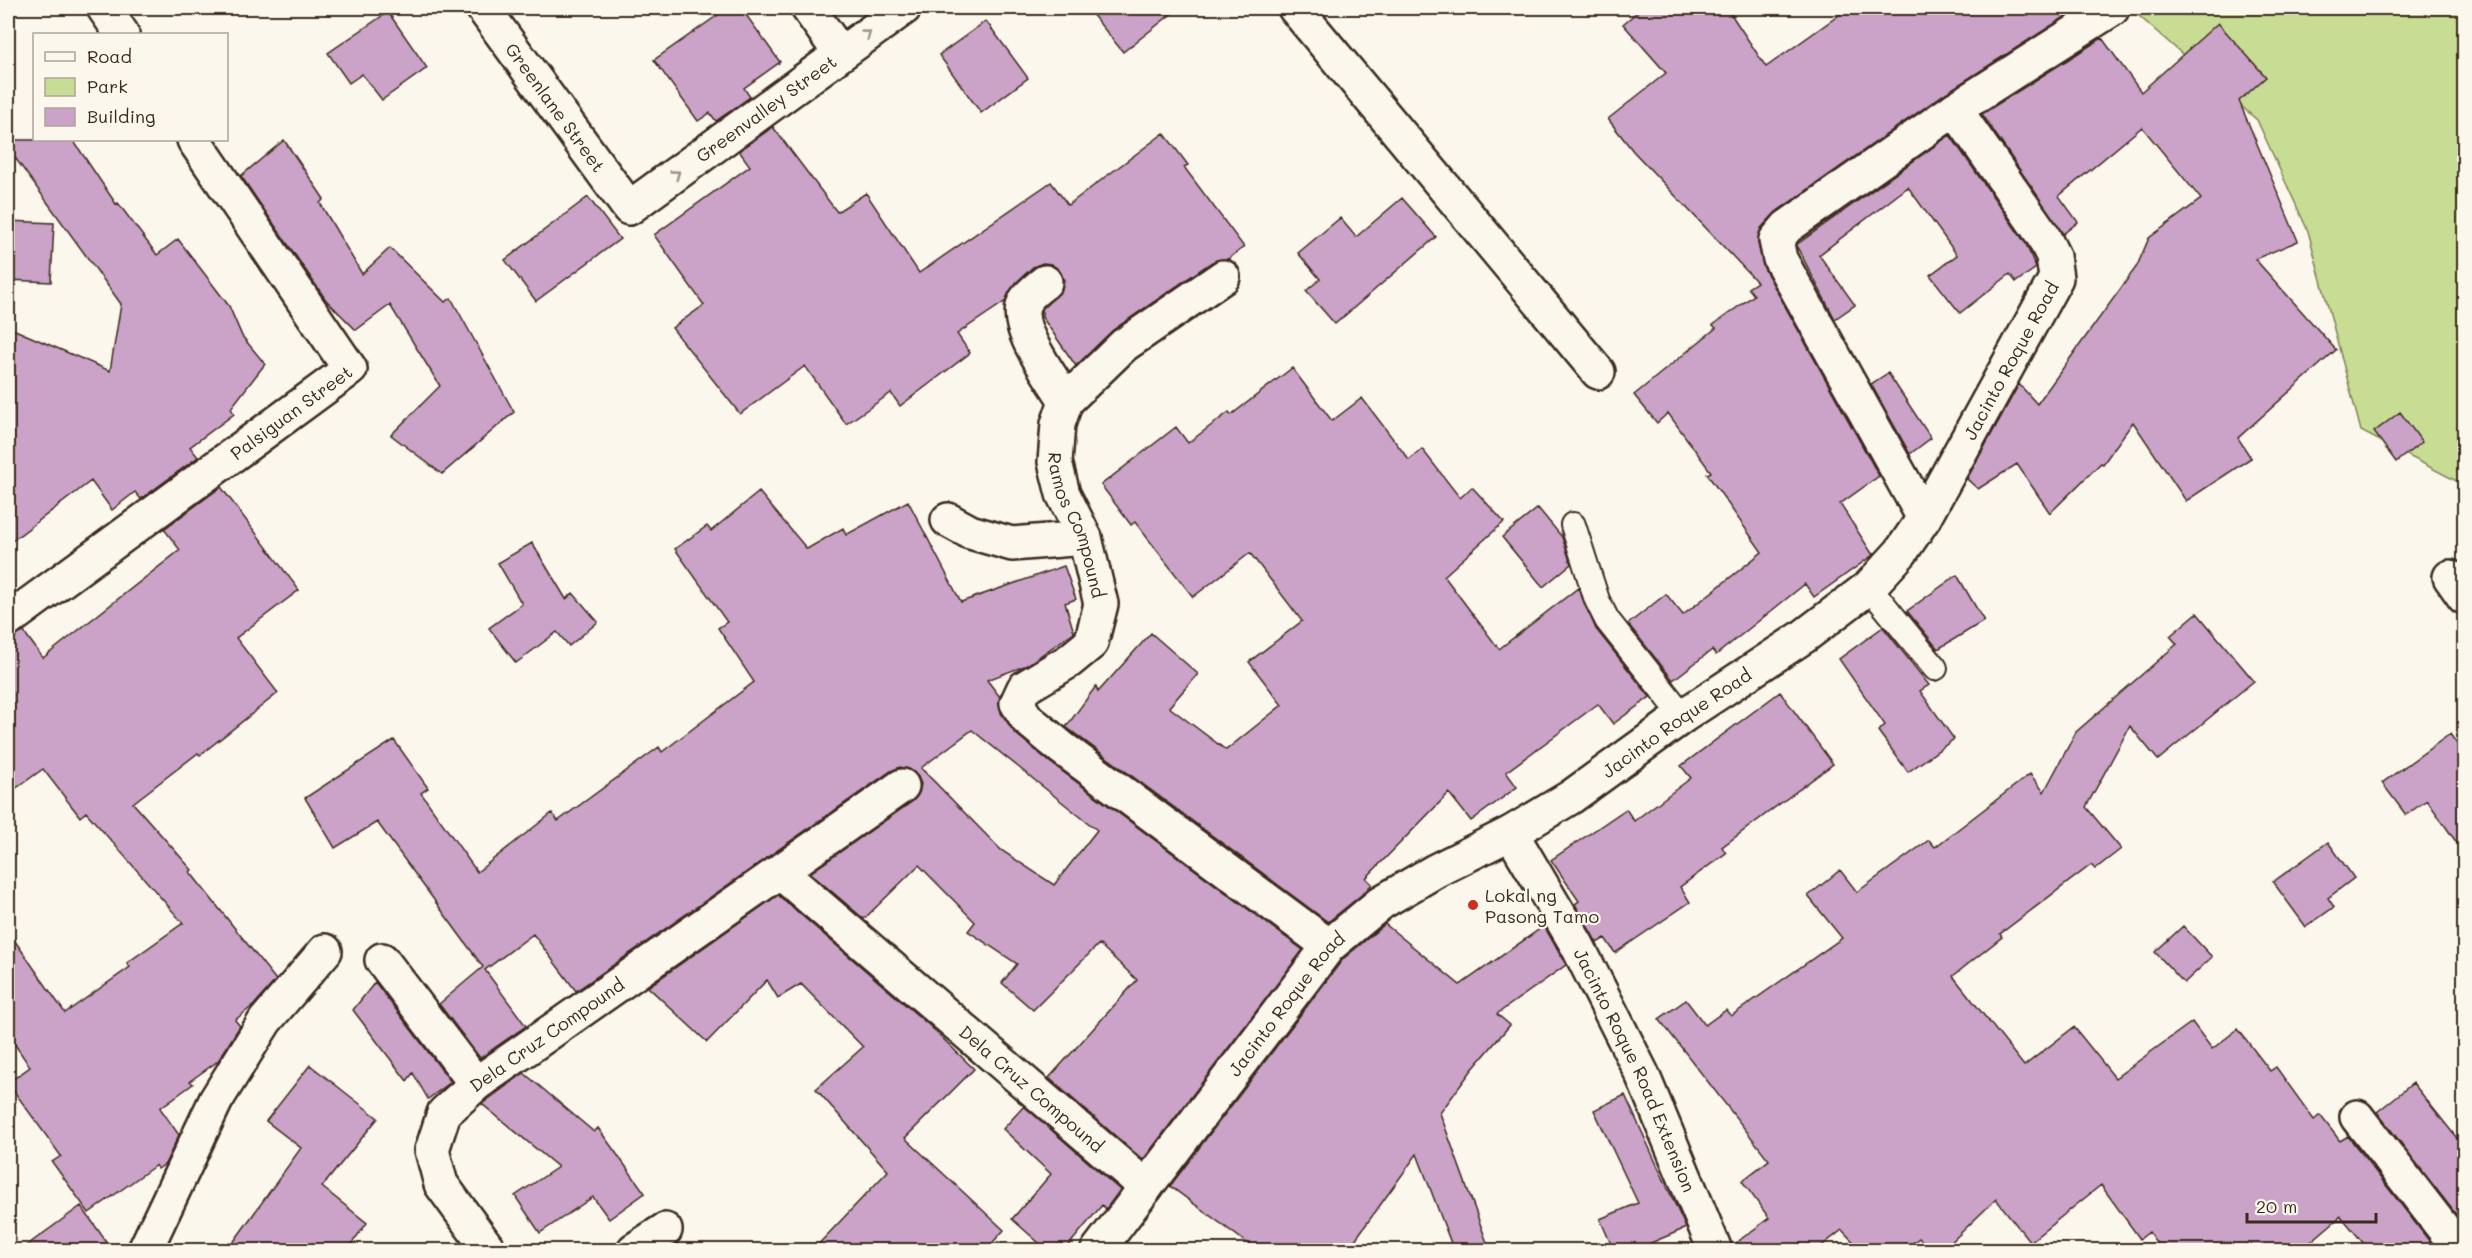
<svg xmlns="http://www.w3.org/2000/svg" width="2472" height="1258" viewBox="0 0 2472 1258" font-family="Mali,sans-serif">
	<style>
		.green { fill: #c7dd93; stroke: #818458; stroke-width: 1.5 }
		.building { fill: #cba2c8; stroke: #3b2a1e; stroke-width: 1.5; fill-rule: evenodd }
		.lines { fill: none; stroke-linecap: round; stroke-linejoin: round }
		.service-casing { stroke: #3b2a1e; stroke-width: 28 }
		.pedestrian-casing { stroke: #3b2a1e; stroke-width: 38 }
		.minor-casing { stroke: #3b2a1e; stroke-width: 38 }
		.service { stroke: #fbf7ec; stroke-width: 24 }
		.pedestrian { stroke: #fbf7ec; stroke-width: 33 }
		.minor { stroke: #fbf7ec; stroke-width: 33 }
		.oneway { stroke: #9b9085 }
		.poi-dot { fill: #c8321e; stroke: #fbf7ec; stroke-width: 2 }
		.labels { text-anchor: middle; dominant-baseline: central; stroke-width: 4.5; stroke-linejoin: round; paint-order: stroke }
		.street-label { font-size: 18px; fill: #3b2a1e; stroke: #fbf7ec }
		.poi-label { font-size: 18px; fill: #3b2a1e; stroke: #fbf7ec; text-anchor: start }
	</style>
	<rect width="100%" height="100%" fill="#fbf7ec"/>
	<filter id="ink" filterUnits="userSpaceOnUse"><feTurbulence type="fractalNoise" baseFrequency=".0167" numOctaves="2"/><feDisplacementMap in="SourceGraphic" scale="12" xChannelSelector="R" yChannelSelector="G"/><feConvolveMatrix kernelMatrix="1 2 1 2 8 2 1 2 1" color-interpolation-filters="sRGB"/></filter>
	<g filter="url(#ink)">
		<path class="green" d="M2130 8H2464V485L2361 431 2308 231 2257 120Z"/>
		<path class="building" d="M728 8H741L780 62 744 88 750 97 716 121 710 113 698 121 654 60Z
			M1087 8H1179L1123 52Z
			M1642 8H1727L1766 67 1849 8H2079L1944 94 1776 212 1761 228 1758 243 1764 268 1879 476 1840 504 1873 555 1814 597 1805 584 1716 655 1712 650 1673 680 1628 624 1666 594 1683 615 1762 552 1707 474 1711 472 1668 413 1657 423 1634 395 1716 328 1713 325 1754 295 1748 288 1757 282 1633 151 1608 119 1666 73 1623 24Z
			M388 12 427 68 382 100 362 74 349 83 328 53Z
			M986 21 1028 78 981 113 939 55Z
			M2218 23 2266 77 2239 101 2298 241 2255 259 2336 350 2238 438 2251 458 2186 501 2133 422 2103 464 2101 463 2050 513 2017 464 1978 489 1967 479 2019 384 2037 404 2137 266 2149 238 2201 199 2142 127 2059 196 2078 222 2063 234 1982 114 2102 38 2141 92Z
			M773 127 837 212 866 193 919 273 1051 182 1068 205 1164 133 1188 165 1184 167 1244 247 1228 259 1212 262 1113 330 1076 366 1042 317V309L1062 289 1064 280 1059 270 1051 264 1043 263 1033 267 1016 283 1006 301 957 334 970 353 900 406 891 393 846 424 805 366 740 414 672 328 704 305 654 235 750 166 739 151Z
			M1950 135 2026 244 2036 268 2016 282 2010 274 1960 313 1930 275 1957 255 1908 187 1819 255 1855 305 1835 319 1796 245Z
			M8 140H73L116 204 118 203 157 255 178 239 229 306 242 336 265 364 231 408 234 414 190 447 198 457 141 499 135 492 112 510 91 481 8 544V327L110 371 121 304 8 148Z
			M284 140 324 199 320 203 362 274 390 248 445 302 451 298 514 412 442 474 391 435 440 386 390 305 356 330 326 300 241 176Z
			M588 197 620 239 536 301 505 260Z
			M1402 198 1436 237 1335 324 1306 291 1320 279 1298 253 1340 218 1356 237Z
			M8 221 54 223 51 282 8 280Z
			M1292 368 1332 421 1362 398 1409 460 1422 449 1460 498 1472 487 1504 522 1444 576 1499 649 1578 588 1596 629 1650 697 1613 724 1598 704 1506 772 1517 787 1471 821 1449 793 1366 878 1372 884 1365 892 1328 922 1066 727 1096 686 1098 692 1151 633 1198 674 1169 707 1226 750 1282 705 1249 662 1302 621 1250 553 1193 597 1135 522 1131 525 1101 485 1176 427 1188 443 1229 412 1231 415Z
			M1888 373 1931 438 1910 454 1871 384Z
			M2400 412 2422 442 2396 462 2374 432Z
			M221 487 299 590 236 638 278 693 200 755 198 753 133 803 192 870 190 872 276 980 254 1005 235 1020 240 1026 218 1061 190 1081 193 1084 160 1108 179 1135 165 1164 158 1169 156 1165 89 1213 52 1162 61 1156 8 1083 30 1067 8 1034V931L65 1013 130 967 127 963 183 923 86 812 80 817 43 769 8 794V638L24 632 43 658 180 550 164 529Z
			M759 492 807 549 843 528 846 535 908 501 961 602 1064 566 1076 599 1065 603 1074 632 1027 665 987 680 1000 697 1001 713 1015 733 1051 763 1303 950 1143 1160 1049 1078 1137 980 1099 944 1033 1010 1002 983 1017 964 968 931 975 922 919 865 864 919 810 873 913 801 919 793 921 784 917 775 909 769 900 767 891 771 576 991 533 934 485 970 526 1026 480 1058 439 1004 483 967 377 822 335 848 305 798 394 740 428 788 421 793 477 872 552 813 558 821 659 747 662 752 754 682 718 628 727 622 675 549 707 526 711 531ZM972 730 1097 830 1054 885 1001 850 921 768Z
			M1538 508 1562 537 1571 564 1543 587 1502 537Z
			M532 543 566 599 573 593 598 622 569 646 557 632 516 663 489 628 522 604 498 563Z
			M1957 575 1984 621 1938 649 1907 611Z
			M2197 613 2254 681 2158 760 2130 726 2086 807 2121 849 2095 869 2091 865 2000 934 2002 937 1953 976 2024 1066 2074 1027 2115 1078 2192 1022 2212 1049 2238 1029 2270 1071 2276 1067 2314 1120 2320 1115 2340 1141 2348 1136 2437 1251H2370L2341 1216 2300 1251H2162L2149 1232 2140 1239 2101 1185 2030 1242 1996 1199 1942 1251H1931L1919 1238 1903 1251H1862L1842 1230 1815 1251H1733V1245L1769 1218 1742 1181 1769 1160 1659 1019 1686 1000 1705 1025 1726 1010 1731 1016 1842 938 1808 896 1840 870 1857 892 1929 840 1935 847 2030 774 2044 792 2076 732 2177 644 2170 636Z
			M1883 627 1929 685 1920 691 1954 739 1908 772 1878 731 1885 725 1839 659Z
			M1780 692 1833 764 1722 847 1726 853 1680 887 1690 902 1615 953 1605 938 1597 943 1575 904 1579 901 1551 860 1626 809 1634 821 1691 778 1681 766Z
			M2450 734 2464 754V853L2427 800 2406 815 2382 783Z
			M2328 842 2354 878 2328 898 2334 907 2306 927 2273 882Z
			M778 895 930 1026 974 1069 905 1138 1004 1230 985 1251H812L888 1171 816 1089 863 1047 801 984 778 998 767 980 707 1042 648 987Z
			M1385 924 1460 985 1544 926 1566 965 1497 1014 1510 1025 1471 1071 1440 1113 1490 1251H1454L1417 1154 1347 1251H1258L1170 1186 1343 959Z
			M2183 926 2212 957 2184 983 2155 952Z
			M375 982 451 1082 428 1099 413 1073 407 1081 353 1010Z
			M310 1065 378 1118 322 1187 367 1223 346 1251H227L301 1148 266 1121Z
			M524 1073 594 1132 598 1128 645 1193 609 1219 593 1197 540 1233 515 1196 558 1167 482 1104Z
			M2413 1083 2464 1147V1225L2377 1112Z
			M1625 1095 1686 1228 1632 1251H1614L1600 1219 1638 1203 1594 1110Z
			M1024 1106 1120 1190 1106 1209 1102 1205 1064 1251H1048L1012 1219 1051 1174 1003 1129Z
			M81 1206 113 1251H19Z"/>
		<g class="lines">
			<g class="service-casing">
				<path id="service" d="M1573 525 1597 600 1607 620 1683 716
					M1869 587 1935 668"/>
			</g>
			<g class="pedestrian-casing">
				<path id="pedestrian" d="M1924 518 1780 259 1776 240 1787 227 1955 109 2112 9"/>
			</g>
			<g class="minor-casing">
				<g id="minor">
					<path d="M104 8 122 34"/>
					<path id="s1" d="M483 8 629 208 904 8"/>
					<path d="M808 8 840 53"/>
					<path d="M1295 8 1598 372"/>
					<path id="s2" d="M1223 277 1124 345 1066 401 1058 424 1055 462 1063 494 1085 538 1101 604 1091 643 1069 661 1024 688 1017 703 1027 719 1062 748 1329 946"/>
					<path d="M1045 282C1039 287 1029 294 1025 301 1011 327 1053 378 1066 401"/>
					<path d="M948 520 970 532 1012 544 1085 538"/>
					<path d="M2450 577 2464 597"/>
					<path id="s3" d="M8 620 350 369 194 140"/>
					<path id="s4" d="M1511 833 1577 945 1642 1074 1715 1250"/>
					<path id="s5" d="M780 872 1146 1187"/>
					<path d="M382 960 476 1084"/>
					<path d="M2357 1117 2460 1250"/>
					<path d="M145 1250 216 1100 265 1021 325 951"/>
					<path id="s6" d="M489 1250 441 1184 432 1150 444 1113 476 1084 902 786"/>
					<path d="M634 1250 665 1230"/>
					<path id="s7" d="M1098 1250 1329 946 1382 902 1435 871 1511 833 1571 797 1683 716 1803 637 1869 587 1901 552 1924 518 2056 278 2053 256 2042 234 1955 109"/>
				</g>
			</g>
			<use href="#service" class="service"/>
			<use href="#pedestrian" class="pedestrian"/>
			<use href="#minor" class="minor"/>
		</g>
		<defs><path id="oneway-chevron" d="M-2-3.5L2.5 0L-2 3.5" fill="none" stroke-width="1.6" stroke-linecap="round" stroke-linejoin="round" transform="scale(1.5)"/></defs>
		<g class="oneway">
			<use href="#oneway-chevron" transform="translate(867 34) rotate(-36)"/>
			<use href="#oneway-chevron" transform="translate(676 174) rotate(-36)"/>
		</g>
	</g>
	<circle class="poi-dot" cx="1473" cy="905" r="6"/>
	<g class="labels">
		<g class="street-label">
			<text stroke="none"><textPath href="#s1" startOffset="417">Greenvalley Street</textPath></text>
			<text stroke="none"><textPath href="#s1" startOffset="123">Greenlane Street</textPath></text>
			<text stroke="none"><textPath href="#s7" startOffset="1300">Jacinto Roque Road</textPath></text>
			<text stroke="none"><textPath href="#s3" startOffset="351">Palsiguan Street</textPath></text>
			<text stroke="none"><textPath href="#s2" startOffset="330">Ramos Compound</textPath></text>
			<text stroke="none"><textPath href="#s7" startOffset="796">Jacinto Roque Road</textPath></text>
			<text stroke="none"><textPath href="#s7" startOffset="310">Jacinto Roque Road</textPath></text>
			<text stroke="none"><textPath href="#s6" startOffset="285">Dela Cruz Compound</textPath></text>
			<text stroke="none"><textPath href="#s4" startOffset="268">Jacinto Roque Road Extension</textPath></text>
			<text stroke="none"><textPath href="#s5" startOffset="332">Dela Cruz Compound</textPath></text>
		</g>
		<g class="poi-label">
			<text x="1485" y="895">Lokal ng<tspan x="1485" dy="21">Pasong Tamo</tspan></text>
		</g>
	</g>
	<rect width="2472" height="1258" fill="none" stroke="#fbf7ec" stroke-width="30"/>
	<rect x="15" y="15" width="2442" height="1228" fill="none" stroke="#3b2a1e" stroke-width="2" filter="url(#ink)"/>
	<rect x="33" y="33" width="195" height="108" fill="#fbf7ec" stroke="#aea59a" stroke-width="1.5"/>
	<rect x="45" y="52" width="30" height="9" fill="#fbf7ec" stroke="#aea59a" stroke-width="1.5"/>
	<text x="87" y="63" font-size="18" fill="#3b2a1e">Road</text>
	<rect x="45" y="78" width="30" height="18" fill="#c7dd93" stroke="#aea59a" stroke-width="1.5"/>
	<text x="87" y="93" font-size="18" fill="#3b2a1e">Park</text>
	<rect x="45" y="108" width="30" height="18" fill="#cba2c8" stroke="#aea59a" stroke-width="1.5"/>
	<text x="87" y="123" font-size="18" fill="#3b2a1e">Building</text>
	<path d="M2247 1213v9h129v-9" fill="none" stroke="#3b2a1e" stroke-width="3"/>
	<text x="2256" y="1213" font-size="18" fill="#3b2a1e" stroke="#fbf7ec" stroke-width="4.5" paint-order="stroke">20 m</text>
</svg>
